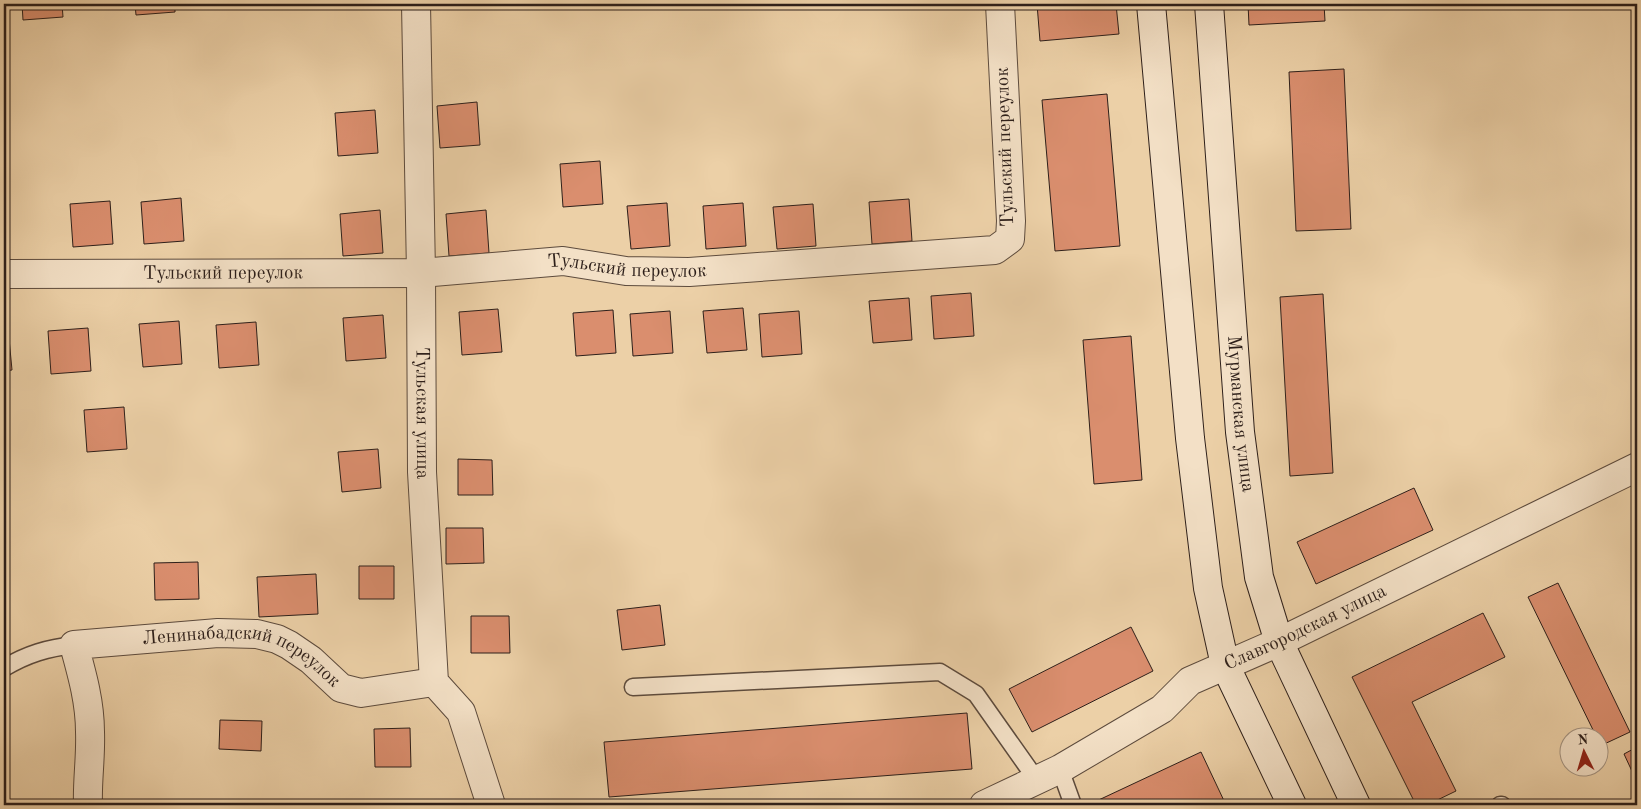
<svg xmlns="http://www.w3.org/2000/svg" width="1641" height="809" viewBox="0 0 1641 809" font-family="'Old Standard TT',serif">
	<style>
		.building { fill: #da8e6e; stroke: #2d1f1a }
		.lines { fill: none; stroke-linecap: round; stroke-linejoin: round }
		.lane-casing { stroke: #5d4b3d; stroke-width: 19 }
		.street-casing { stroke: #5d4b3d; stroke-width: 30 }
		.secondary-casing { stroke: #2d1f1a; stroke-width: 30 }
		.lane { stroke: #f3e0c6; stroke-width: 16 }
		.street { stroke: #f3e0c6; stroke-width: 28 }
		.secondary { stroke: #f3e0c6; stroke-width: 28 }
		.labels { text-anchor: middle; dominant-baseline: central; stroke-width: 4.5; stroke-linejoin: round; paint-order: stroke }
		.street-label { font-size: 19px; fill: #2d1f1a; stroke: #f3e0c6 }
	</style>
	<rect width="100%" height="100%" fill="#ecd0a7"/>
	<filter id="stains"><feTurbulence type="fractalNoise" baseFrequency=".004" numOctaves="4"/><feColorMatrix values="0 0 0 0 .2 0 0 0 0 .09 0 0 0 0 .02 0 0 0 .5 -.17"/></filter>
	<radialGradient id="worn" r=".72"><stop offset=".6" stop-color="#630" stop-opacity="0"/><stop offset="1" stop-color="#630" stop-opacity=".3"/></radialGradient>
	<path class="building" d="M22 4H62L63 17 23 20Z
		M135 4H175V12L136 15Z
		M1037 4H1116L1119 34 1040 41Z
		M1248 4H1324L1325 21 1249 25Z
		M1344 69 1351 229 1296 231 1289 72Z
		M1107 94 1120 246 1055 251 1042 100Z
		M477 102 480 145 440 148 437 106Z
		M375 110 378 153 338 156 335 113Z
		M600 161 603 204 563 207 560 164Z
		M181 198 184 241 144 244 141 202Z
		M909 199 912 241 872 244 869 202Z
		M110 201 113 244 73 247 70 204Z
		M667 203 670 246 631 249 627 206Z
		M743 203 746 246 706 249 703 206Z
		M813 204 816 246 777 249 773 207Z
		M380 210 383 253 343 256 340 214Z
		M486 210 489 253 449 256 446 214Z
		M971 293 974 336 934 339 931 296Z
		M1323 294 1333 473 1290 476 1280 297Z
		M909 298 912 340 873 343 869 301Z
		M743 308 747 350 707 353 703 311Z
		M498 309 502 352 462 355 459 312Z
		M613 310 616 353 576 356 573 313Z
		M670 311 673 353 633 356 630 314Z
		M799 311 802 354 762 357 759 314Z
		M383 315 386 358 346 361 343 318Z
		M179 321 182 364 143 367 139 324Z
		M256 322 259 365 219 368 216 325Z
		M4 328H8L12 370 4 371Z
		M88 328 91 371 51 374 48 331Z
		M1131 336 1142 480 1094 484 1083 340Z
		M124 407 127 449 87 452 84 410Z
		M378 449 381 488 342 492 338 452Z
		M458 459 492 460 493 495H458Z
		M1414 488 1433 530 1316 584 1297 542Z
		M446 528H483L484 563 446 564Z
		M198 562 199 599 155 600 154 563Z
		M359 566H394V599H359Z
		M316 574 318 614 259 617 257 577Z
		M1558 583 1630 732 1600 746 1598 736H1596L1528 597Z
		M660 605 665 645 622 650 617 610Z
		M1483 613 1505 657 1412 702 1456 791 1427 805H1416L1352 677Z
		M471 616H509L510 653H471Z
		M1131 627 1153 671 1032 732 1009 689Z
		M967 713 972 769 609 797 604 742Z
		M220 720 262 721 261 751 219 749Z
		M410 728 411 767H375L374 729Z
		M1637 747V782L1624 754Z
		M1201 752 1226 805H1088Z"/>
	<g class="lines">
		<g class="lane-casing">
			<path id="lane" d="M4 668C27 654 48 648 74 645
				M633 687 940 672 976 694 1036 779
				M1060 769 1073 805
				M1500 805H1502"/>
		</g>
		<g class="street-casing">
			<g id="street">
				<path id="s1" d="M416 4 421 273 422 472 434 682 461 712 491 805"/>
				<path id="s2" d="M4 274 421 273 563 261 626 271 689 272 995 250 1010 239 1011 221 1000 4"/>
				<path id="s3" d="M88 805C87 781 91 757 90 732 90 702 82 674 74 645L218 633 257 634 277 639 289 645 311 660 341 688 361 693 434 682"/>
				<path id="s4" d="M984 805 1060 769 1162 709 1190 681 1279 642 1637 467"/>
			</g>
		</g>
		<g class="secondary-casing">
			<g id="secondary">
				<path d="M1151 4 1190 438 1208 588 1225 665 1292 805"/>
				<path id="s5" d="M1209 4 1240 432 1259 577 1279 642 1356 805"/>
			</g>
		</g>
		<use href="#lane" class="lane"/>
		<use href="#street" class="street"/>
		<use href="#secondary" class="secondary"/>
	</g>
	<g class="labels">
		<g class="street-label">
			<text transform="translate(1006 147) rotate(-92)">Тульский переулок</text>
			<text stroke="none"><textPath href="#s2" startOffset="624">Тульский переулок</textPath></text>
			<text stroke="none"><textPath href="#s2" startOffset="219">Тульский переулок</textPath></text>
			<text stroke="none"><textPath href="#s1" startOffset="409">Тульская улица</textPath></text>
			<text stroke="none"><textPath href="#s5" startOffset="411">Мурманская улица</textPath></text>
			<text stroke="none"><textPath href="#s4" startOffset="369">Славгородская улица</textPath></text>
			<text stroke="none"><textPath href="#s3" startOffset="336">Ленинабадский переулок</textPath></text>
		</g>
	</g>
	<rect width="1641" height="809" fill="none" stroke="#ecd0a7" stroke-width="20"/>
	<rect x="5" y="5" width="1631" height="799" fill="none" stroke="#2d1f1a" stroke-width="2.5"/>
	<rect x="10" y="10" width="1621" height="789" fill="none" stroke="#2d1f1a"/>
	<g transform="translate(1584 752) rotate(355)"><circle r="24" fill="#f3e0c6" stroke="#a49381"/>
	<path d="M0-4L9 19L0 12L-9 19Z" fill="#8f2418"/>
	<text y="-8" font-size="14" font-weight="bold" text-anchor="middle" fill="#2d1f1a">N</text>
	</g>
	<rect width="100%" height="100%" filter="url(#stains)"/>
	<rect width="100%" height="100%" fill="url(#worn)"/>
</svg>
